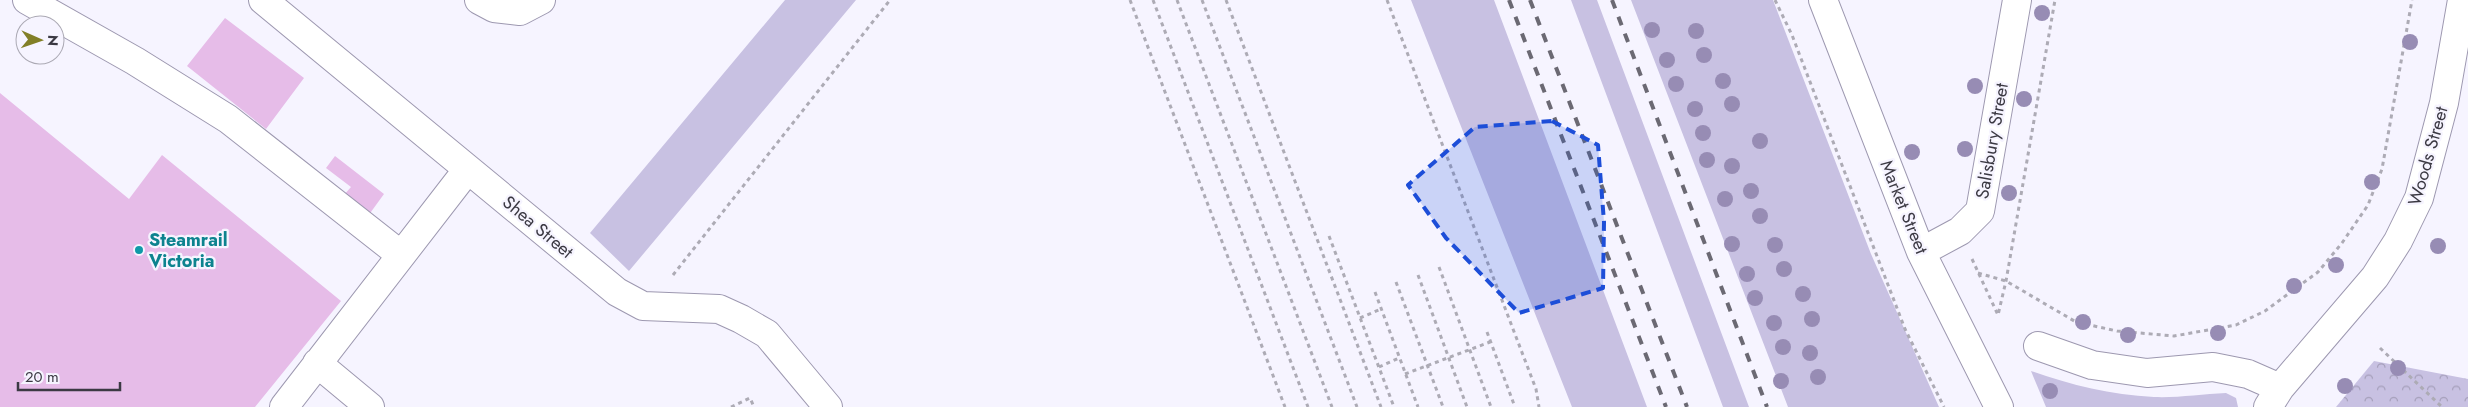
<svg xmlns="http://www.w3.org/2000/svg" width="2468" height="407" viewBox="0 0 2468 407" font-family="Jost,sans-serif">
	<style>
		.grass { fill: #c8c1e2 }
		.park { fill: url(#park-crowns) }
		.building { fill: #e6bce8 }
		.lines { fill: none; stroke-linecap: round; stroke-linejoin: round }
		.minor-casing { stroke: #9d98b0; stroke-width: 30 }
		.path { stroke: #adabb5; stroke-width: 3; stroke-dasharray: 4 4; stroke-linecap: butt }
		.minor { stroke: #fff; stroke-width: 28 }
		.rail { stroke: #6b6973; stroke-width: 4; stroke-dasharray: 9 9; stroke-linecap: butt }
		.tree { fill: #978cb4 }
		.marked { fill: #1d4ed8; fill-opacity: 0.2; stroke: #1d4ed8; stroke-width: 4; stroke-dasharray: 10 6; stroke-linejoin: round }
		.culture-dot { fill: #0f9aa8; stroke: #f6f4ff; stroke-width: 2 }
		.labels { text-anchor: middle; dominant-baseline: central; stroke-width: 4.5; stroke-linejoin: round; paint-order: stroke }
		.street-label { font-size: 18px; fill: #3b3943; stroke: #f6f4ff }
		.culture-label { font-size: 18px; font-weight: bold; fill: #0d838f; stroke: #f6f4ff; text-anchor: start }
	</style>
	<defs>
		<pattern id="park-crowns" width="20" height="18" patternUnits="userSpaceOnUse" patternTransform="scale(1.25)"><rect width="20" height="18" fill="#c8c1e2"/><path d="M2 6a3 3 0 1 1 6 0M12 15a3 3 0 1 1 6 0" fill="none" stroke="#a49eb9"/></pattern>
	</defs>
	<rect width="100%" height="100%" fill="#f6f4ff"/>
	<path class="grass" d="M785 0H856L629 271 590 233Z
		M1411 0H1494L1647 407H1572Z
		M1571 0H1597L1749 407H1723Z
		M1631 0H1773L1871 254 1939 407H1788Z
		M2031 371C2071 385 2110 395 2154 397 2177 398 2202 394 2226 393L2236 398 2238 407H2046Z"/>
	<path class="park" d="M2374 361 2468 379V407H2336Z"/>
	<path class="building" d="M225 18 304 78 266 129 187 66Z
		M0 93 129 199 162 155 341 301 255 407H0Z
		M335 156 384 194 368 216 343 196 351 187 326 168Z"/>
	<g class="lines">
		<g class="minor-casing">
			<path id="minor" d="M27 0 135 61 228 119 401 255
				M263 0 617 292 643 306 719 309 741 319 767 334 828 407
				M479 0 494 8 520 11 541 0
				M1823 0 1921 252 1999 407
				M1921 252 1960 231 1980 211 2017 0
				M2038 346 2092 365 2147 373 2213 367 2248 374 2280 388
				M317 363 370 407
				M284 407 468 169
				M2268 407 2280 388 2375 277 2398 241 2419 198 2444 103 2462 0"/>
		</g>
		<path class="path" d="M1130 0 1285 407
			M1153 0 1308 407
			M1177 0 1332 407
			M1202 0 1357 407
			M1226 0 1381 407
			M1387 0 1536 389 1539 407
			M1775 0 1792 35 1905 329 1944 407
			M1329 236 1394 407
			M1972 259 1998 315 2006 281 2055 0
			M1439 267 1491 407
			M1978 273 2006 281 2076 322 2117 331 2174 336 2236 325 2265 311 2318 272 2342 243 2368 205 2382 169 2412 0
			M673 275 890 0
			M1418 275 1467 407
			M1396 282 1443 407
			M1375 292 1418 407
			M1360 318 1381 309
			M1487 332 1515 407
			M2380 348 2442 407
			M1379 367 1399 358
			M1405 374 1490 342
			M731 407 750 398 754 407"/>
		<use href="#minor" class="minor"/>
		<path class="rail" d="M1509 0 1666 407
			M1530 0 1687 407
			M1612 0 1767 407"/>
	</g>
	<g class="tree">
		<circle cx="2042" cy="13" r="8"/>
		<circle cx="1652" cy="30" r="8"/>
		<circle cx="1696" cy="31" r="8"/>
		<circle cx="2410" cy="42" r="8"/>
		<circle cx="1704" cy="55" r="8"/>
		<circle cx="1667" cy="60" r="8"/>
		<circle cx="1723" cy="81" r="8"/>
		<circle cx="1676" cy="84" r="8"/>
		<circle cx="1975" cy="86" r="8"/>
		<circle cx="2024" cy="99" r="8"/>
		<circle cx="1732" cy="104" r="8"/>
		<circle cx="1695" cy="109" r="8"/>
		<circle cx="1703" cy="133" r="8"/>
		<circle cx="1760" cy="141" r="8"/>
		<circle cx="1965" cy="149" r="8"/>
		<circle cx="1912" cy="152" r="8"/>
		<circle cx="1707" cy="160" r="8"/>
		<circle cx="1732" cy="166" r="8"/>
		<circle cx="2372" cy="182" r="8"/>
		<circle cx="1751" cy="191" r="8"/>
		<circle cx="2009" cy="193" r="8"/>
		<circle cx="1725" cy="199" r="8"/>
		<circle cx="1760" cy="216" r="8"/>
		<circle cx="1732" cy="244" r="8"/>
		<circle cx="1775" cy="245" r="8"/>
		<circle cx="2438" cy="246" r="8"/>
		<circle cx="2336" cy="265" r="8"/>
		<circle cx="1784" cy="269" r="8"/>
		<circle cx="1747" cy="274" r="8"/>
		<circle cx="2294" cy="286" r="8"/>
		<circle cx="1803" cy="294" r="8"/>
		<circle cx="1755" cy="298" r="8"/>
		<circle cx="1812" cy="319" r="8"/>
		<circle cx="2083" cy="322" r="8"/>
		<circle cx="1774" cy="323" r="8"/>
		<circle cx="2218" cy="333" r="8"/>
		<circle cx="2128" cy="335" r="8"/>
		<circle cx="1783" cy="347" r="8"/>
		<circle cx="1810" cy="353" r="8"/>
		<circle cx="2398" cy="368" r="8"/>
		<circle cx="1818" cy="377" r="8"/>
		<circle cx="1781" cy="381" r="8"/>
		<circle cx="2345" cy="386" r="8"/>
		<circle cx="2050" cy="391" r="8"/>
	</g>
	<path class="marked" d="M1552 121 1598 145 1604 222 1603 288 1519 313 1446 238 1408 185 1475 127Z"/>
	<circle class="culture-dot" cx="139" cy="250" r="5"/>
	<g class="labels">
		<g class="street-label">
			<text transform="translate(1992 141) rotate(-80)">Salisbury Street</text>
			<text transform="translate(2428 156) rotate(-74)">Woods Street</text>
			<text transform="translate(1904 207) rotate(68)">Market Street</text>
			<text transform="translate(538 227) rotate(40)">Shea Street</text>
		</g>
		<g class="culture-label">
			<text x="149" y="240">Steamrail<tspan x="149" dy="21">Victoria</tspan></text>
		</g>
	</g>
	<g transform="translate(40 40) rotate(92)"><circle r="24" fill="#f6f4ff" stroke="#aba9b4"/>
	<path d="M0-4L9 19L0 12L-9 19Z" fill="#827f27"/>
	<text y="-8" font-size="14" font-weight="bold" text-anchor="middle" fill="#3b3943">N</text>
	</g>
	<path d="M18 382v8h102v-8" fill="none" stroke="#3b3943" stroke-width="2.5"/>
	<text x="25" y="382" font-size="15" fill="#3b3943" stroke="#f6f4ff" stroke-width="4" paint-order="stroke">20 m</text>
</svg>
